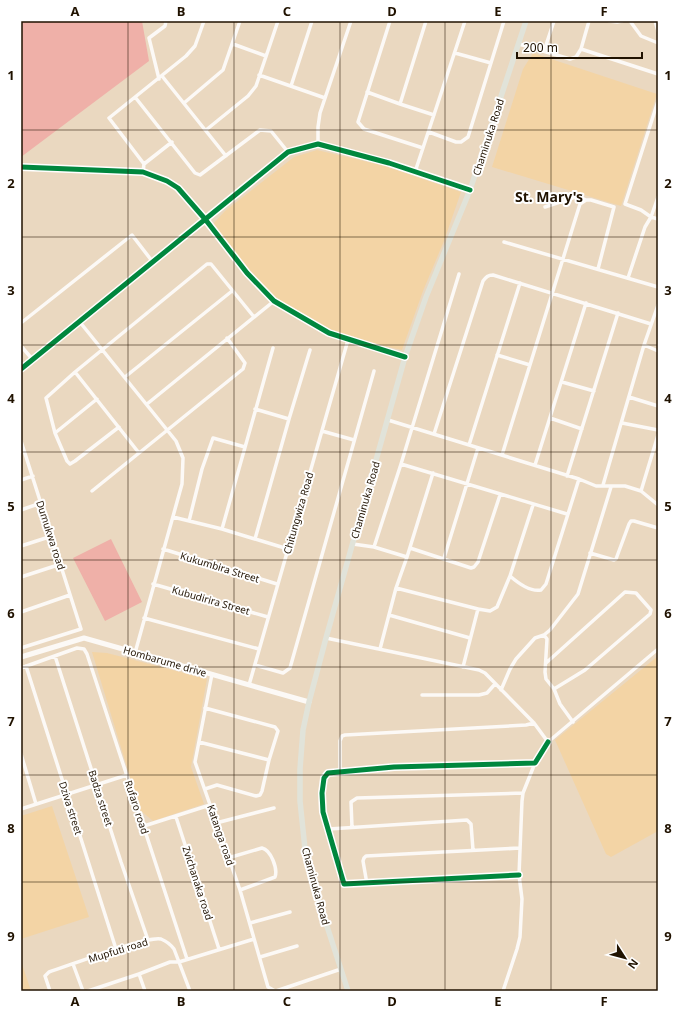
<svg xmlns="http://www.w3.org/2000/svg" width="679" height="1012" viewBox="0 0 679 1012" font-family="'Noto Sans',sans-serif">
	<style>
		.built { fill: #f3d4a5 }
		.green { fill: #efb0a8 }
		.lines { fill: none; stroke-linecap: round; stroke-linejoin: round }
		.street { stroke: #fcf9f6; stroke-width: 3.5 }
		.secondary { stroke: #fcf9f6; stroke-width: 5 }
		.primary { stroke: #e1e3d9; stroke-width: 5.5 }
		.cycleway-casing { stroke: #fff; stroke-width: 8 }
		.cycleway { stroke: #00873e; stroke-width: 5 }
		.grid { fill: none; stroke: #201200; stroke-width: 1; stroke-opacity: 0.55 }
		.labels { text-anchor: middle; dominant-baseline: central; stroke-width: 4; stroke-linejoin: round; paint-order: stroke }
		.street-label { font-size: 10px; fill: #201200; stroke: #fff }
		.district-label { font-size: 14px; font-weight: bold; fill: #201200; stroke: #fff }
		.neatline { fill: none; stroke: #201200; stroke-width: 1.5 }
		.grid-label { font-size: 13px; text-anchor: middle; font-weight: bold; fill: #201200 }
	</style>
	<rect width="100%" height="100%" fill="#ead8c0"/>
	<path class="built" d="M533 53 657 94 621 206 492 167 523 69Z
		M317 150 385 166 461 192 444 241 423 291 402 350 324 333 276 298 250 271 213 224 225 211 294 157Z
		M92 652 107 653 207 679 191 767 204 804 153 821 140 810Z
		M658 656V831L611 857 606 854 555 740Z
		M52 806 89 917 21 939V816Z
		M21 964H22L31 991H21Z"/>
	<path class="green" d="M21 21H142L149 61 21 157Z
		M111 539 142 602 105 621 73 558Z"/>
	<g class="lines">
		<path class="street" d="M390 21 358 122 364 129 423 148
			M426 21 400 104 434 115
			M609 21 617 22 622 21
			M630 21 641 36 658 43
			M655 21 658 31
			M233 44 266 56
			M519 44 570 59 576 57 581 49 589 21
			M581 49 658 74
			M544 51 554 21
			M455 53 491 63
			M259 75 325 98
			M162 76 226 156
			M159 79 149 38 165 26 166 21
			M291 86 312 21
			M367 92 400 104
			M135 97 195 173 200 175 260 130 271 131 288 152
			M658 101 625 204 641 210 651 217 658 219
			M184 103 223 70 240 21
			M206 130 248 96 256 86 278 21
			M429 132 456 142H461L468 137 504 21
			M318 144V127L320 113 351 21
			M144 164 109 118 186 56 195 46 204 21
			M143 172 144 164 172 142
			M415 172 465 21
			M545 207 575 197H580L586 200
			M205 219 247 273 274 301 329 333 405 357
			M504 242 658 287
			M628 278 645 227 651 217 658 197
			M79 321 176 441 183 458 182 484 135 653
			M21 323 132 235 152 261
			M644 345 658 351
			M21 346 33 360
			M497 355 530 365
			M75 372 139 453
			M125 377 232 291
			M562 382 594 391
			M629 397 658 406
			M147 404 274 301
			M255 409 289 419
			M550 418 582 429
			M388 420 579 479 596 486H625L641 491 658 505
			M622 423 658 430
			M119 427 75 461 70 464 67 461 55 433 46 398 75 372 207 264H211L254 317
			M322 431 354 440
			M55 433 97 399
			M434 434 483 281C486 277 488 275 493 275L651 324
			M21 441 81 629 21 648
			M469 445 520 283
			M502 455 580 204 586 200H591L614 207 598 269
			M401 464 567 514
			M535 465 586 303
			M433 473 407 557 374 547 401 464 459 274
			M567 476 618 313
			M21 480 33 476
			M603 485 644 345 658 305
			M92 491 243 369 245 363 227 338
			M641 491 658 435
			M533 505 510 576C518 583 531 592 541 590L546 584 579 479
			M21 510 41 503
			M173 517 222 529 288 549
			M189 521 202 469 213 438 245 447
			M222 529 273 348
			M255 539 289 419 310 350
			M353 544 374 547
			M21 546 52 536
			M410 548 471 568 474 567 478 562 500 495
			M163 549 277 584
			M590 553 614 560 616 559 629 524 631 521H634L658 528
			M444 558 478 448
			M21 577 61 564
			M153 584 268 617
			M396 588 478 609 490 611 497 607 510 576
			M21 612 70 595
			M389 615 470 638
			M144 618 259 649
			M544 635 550 630 578 594 611 487
			M326 638 479 670 485 673 534 723 548 742 658 649
			M380 649 396 588 407 557
			M55 656 121 862 148 940
			M546 663 625 592 636 593 651 610 650 614 585 670 554 689
			M255 665 283 673 290 668 374 371
			M26 666 116 949
			M463 667 478 609
			M21 668 77 648 84 649 87 654 187 959
			M212 674 195 762 240 890 268 987 275 991
			M249 685 348 340
			M501 690 510 669 516 659 535 638 544 635 547 639 545 672 546 679 554 689 560 704 573 722
			M422 695H479L487 693 495 684
			M199 742 269 760
			M21 754 36 804
			M340 771V741L342 736 345 735 526 725 534 723
			M205 789 217 785 256 796 260 795 262 791 269 760 278 731 275 727 205 708
			M21 809 127 775
			M176 817 219 949
			M216 823 274 808
			M144 826 210 805
			M352 827 351 802 357 798 523 793
			M329 829 467 820 471 824 473 850
			M228 858 262 848C271 850 278 869 275 877L240 890
			M519 875 344 884 323 812 322 793 324 778 328 773 394 767 535 763 548 742
			M367 884 363 861 364 858 366 856 520 848
			M250 923 290 912
			M260 957 297 946
			M73 964 83 991
			M139 974 170 962H179L254 939
			M50 991 45 976 49 972C68 966 148 935 161 939 166 941 171 945 174 949L190 991
			M88 991 139 974 145 991
			M276 991 341 969
			M503 991 517 949 520 937 522 899 519 875 522 801 523 793 535 763"/>
		<path class="secondary" d="M21 167 103 170 149 174 172 183 205 219
			M21 369 288 152 318 144 389 163 470 190
			M21 657 84 638 309 702"/>
		<path class="primary" d="M348 991 312 880 305 849 300 801V769L303 730 309 702 326 638 405 357 426 297 470 190 526 21"/>
		<g class="cycleway-casing">
			<path id="cycleway" d="M21 167 143 172 167 181 178 188 205 219 247 273 274 301 329 333 405 357
				M21 369 288 152 318 144 389 163 470 190
				M519 875 344 884 323 812 322 793 324 778 328 773 394 767 535 763 548 742"/>
		</g>
		<use href="#cycleway" class="cycleway"/>
	</g>
	<path class="grid" d="M128 21V991M234 21V991M340 21V991M445 21V991M551 21V991M21 130H658M21 237H658M21 345H658M21 452H658M21 560H658M21 667H658M21 775H658M21 882H658"/>
	<g class="labels">
		<g class="street-label">
			<text transform="translate(488 137) rotate(-72)">Chaminuka Road</text>
			<text transform="translate(365 500) rotate(-74)">Chaminuka Road</text>
			<text transform="translate(298 513) rotate(-74)">Chitungwiza Road</text>
			<text transform="translate(51 535) rotate(72)">Dumukwa road</text>
			<text transform="translate(220 567) rotate(17)">Kukumbira Street</text>
			<text transform="translate(211 600) rotate(16)">Kubudirira Street</text>
			<text transform="translate(165 661) rotate(16)">Hombarume drive</text>
			<text transform="translate(101 798) rotate(72)">Badza street</text>
			<text transform="translate(137 807) rotate(72)">Rufaro road</text>
			<text transform="translate(71 808) rotate(72)">Dziva street</text>
			<text transform="translate(221 835) rotate(71)">Katanga road</text>
			<text transform="translate(198 883) rotate(72)">Zvichanaka road</text>
			<text transform="translate(316 886) rotate(75)">Chaminuka Road</text>
			<text transform="translate(118 950) rotate(-17)">Mupfuti road</text>
		</g>
		<g class="district-label">
			<text x="549" y="196">St. Mary's</text>
		</g>
	</g>
	<rect width="679" height="1012" fill="none" stroke="#ffffff" stroke-width="44"/>
	<g transform="translate(625 958) rotate(126)" stroke="#ffffff" stroke-width="3" paint-order="stroke">
	<path d="M0-3L7 15L0 10L-7 15Z" fill="#201200"/>
	<text y="-6" font-size="11" font-weight="bold" text-anchor="middle" fill="#201200">N</text>
	</g>
	<path d="M517 52v6h125v-6" fill="none" stroke="#201200" stroke-width="2"/>
	<text x="523" y="52" font-size="12" fill="#201200" stroke="#ffffff" stroke-width="3" paint-order="stroke">200 m</text>
	<rect x="22" y="22" width="635" height="968" class="neatline"/>
	<g class="grid-label">
		<text x="75" y="16">A</text>
		<text x="181" y="16">B</text>
		<text x="287" y="16">C</text>
		<text x="392" y="16">D</text>
		<text x="498" y="16">E</text>
		<text x="604" y="16">F</text>
		<text x="11" y="80">1</text>
		<text x="668" y="80">1</text>
		<text x="11" y="188">2</text>
		<text x="668" y="188">2</text>
		<text x="11" y="295">3</text>
		<text x="668" y="295">3</text>
		<text x="11" y="403">4</text>
		<text x="668" y="403">4</text>
		<text x="11" y="511">5</text>
		<text x="668" y="511">5</text>
		<text x="11" y="618">6</text>
		<text x="668" y="618">6</text>
		<text x="11" y="726">7</text>
		<text x="668" y="726">7</text>
		<text x="11" y="833">8</text>
		<text x="668" y="833">8</text>
		<text x="11" y="941">9</text>
		<text x="668" y="941">9</text>
		<text x="75" y="1006">A</text>
		<text x="181" y="1006">B</text>
		<text x="287" y="1006">C</text>
		<text x="392" y="1006">D</text>
		<text x="498" y="1006">E</text>
		<text x="604" y="1006">F</text>
	</g>
</svg>
